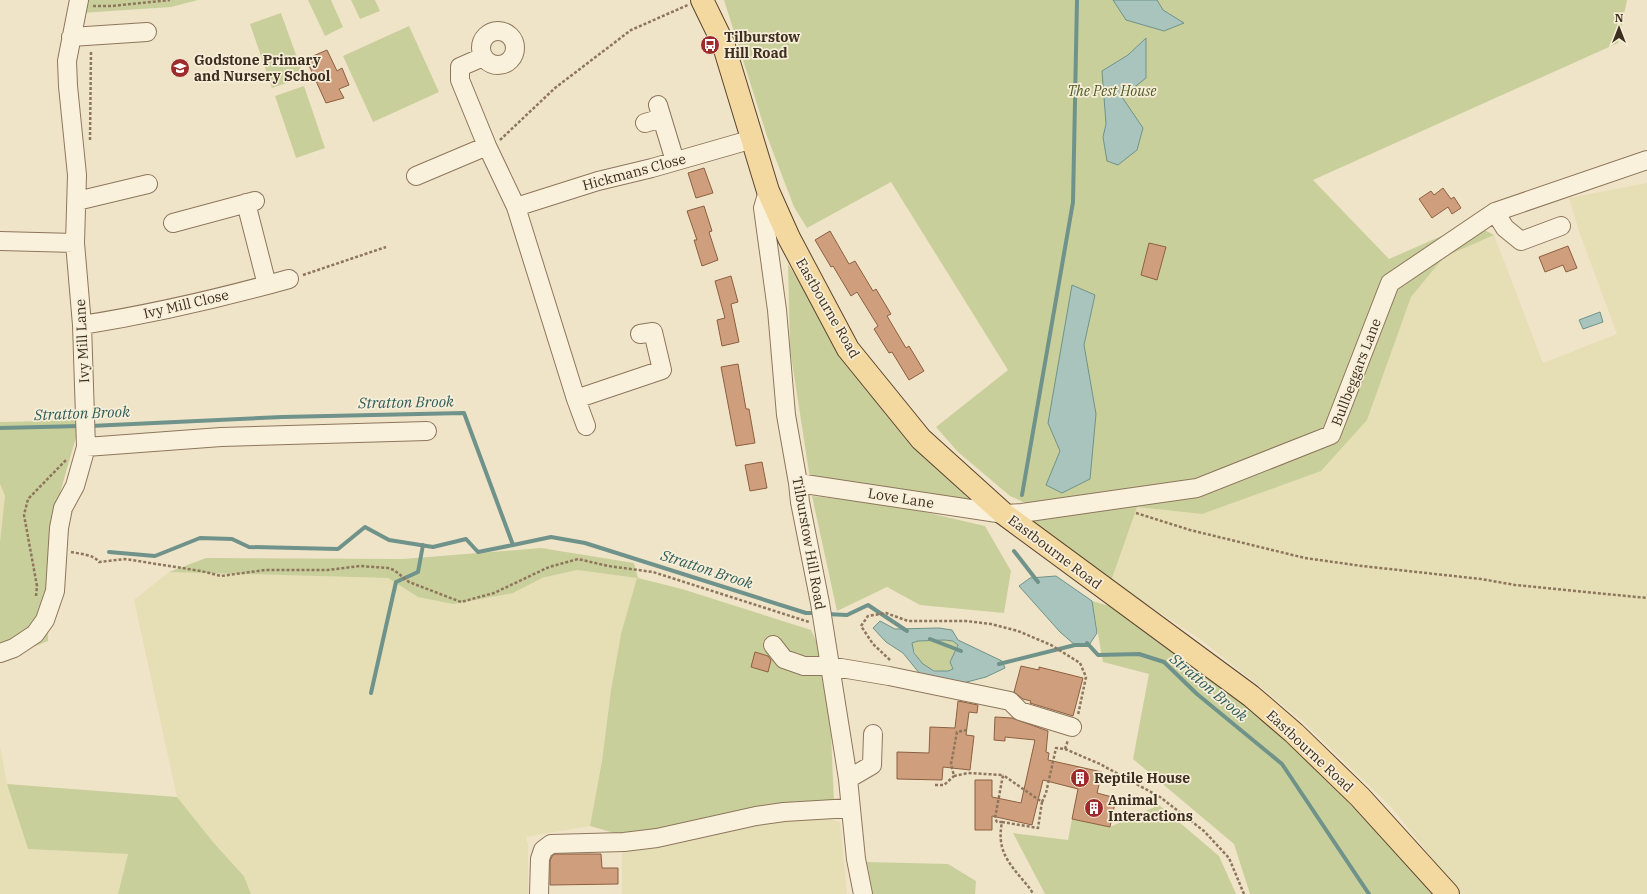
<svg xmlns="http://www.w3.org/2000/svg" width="1647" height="894" viewBox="0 0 1647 894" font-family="'IBM Plex Serif',serif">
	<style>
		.farmland { fill: #e6deb5 }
		.green { fill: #c9cf9b }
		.water { fill: #a9c4bc; stroke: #6f938a; fill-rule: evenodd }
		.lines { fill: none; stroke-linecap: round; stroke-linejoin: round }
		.stream { stroke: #6f938a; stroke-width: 4 }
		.building { fill: #cf9f7d; stroke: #8d5f41 }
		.minor-casing { stroke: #8d765c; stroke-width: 20 }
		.major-casing { stroke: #5b4430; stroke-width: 24 }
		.path { stroke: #8d765c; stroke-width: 2.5; stroke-dasharray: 3 2; stroke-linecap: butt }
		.minor { stroke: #faf1dc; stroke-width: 18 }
		.major { stroke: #f3d9a0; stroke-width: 22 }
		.labels { text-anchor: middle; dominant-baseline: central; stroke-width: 3.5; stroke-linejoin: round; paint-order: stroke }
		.poi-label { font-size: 14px; font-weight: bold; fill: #3d2e20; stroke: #f7eed8; text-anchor: start }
		.park-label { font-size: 14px; font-style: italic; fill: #4d5a26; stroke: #f7eed8 }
		.street-label { font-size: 14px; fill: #3d2e20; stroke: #f7eed8 }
		.water-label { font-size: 15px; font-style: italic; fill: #2f5d5a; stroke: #f7eed8 }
	</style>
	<rect width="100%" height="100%" fill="#f0e4c8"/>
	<path class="farmland" d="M1647 183V894H1461L1391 807 1300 719 1200 639 1111 581 1136 507 1202 514 1367 420 1411 297 1444 257 1494 235 1543 363 1617 334 1580 234 1569 198Z
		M0 484 5 496 0 542Z
		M577 570 638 578 621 634 611 690 602 761 590 826 526 837 528 844V894H251L244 875 213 842 177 797 134 600 169 572 388 578 418 597 513 593 542 578Z
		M0 746 7 784 28 849 128 854 118 894H0Z
		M819 816 840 822 847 894H622V851L642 845 740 826Z"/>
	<path class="green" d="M85 0H198L171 7 81 13Z
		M308 0H331L343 27 325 36Z
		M351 0H375L380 11 360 19Z
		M724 0H1627L1618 43 1313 180 1389 259 1471 223 1494 235 1444 257 1411 297 1367 420 1321 471 1202 514 1137 507 1111 581 1028 518V504L1010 496 958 452 936 427 1008 370 891 182 807 228 794 207 767 136Z
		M281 13 304 77 272 88 250 24Z
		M409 26 439 92 373 122 343 56Z
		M304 86 325 148 296 158 275 96Z
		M788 264 844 353 909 441 970 500 959 502 810 479 790 349Z
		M81 420 51 524 48 641 0 660V542L5 496 0 484V422Z
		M812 496 894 505 985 526 1011 571 1004 613 920 605 887 587 837 611Z
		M541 548 634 563 638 578 682 589 811 630 824 657 831 734 834 802 799 801 762 806 647 831 618 834 590 826 602 761 611 690 621 634 637 578 577 570 542 578 513 593 453 604 418 597 388 578 169 572 206 558 403 559Z
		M1092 601 1138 614 1204 661 1448 894H1250L1234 844 1133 759 1149 674 1103 662Z
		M945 640 953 641 958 645 955 652 953 669C932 676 916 664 912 643L918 641Z
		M7 784 177 797 213 842 244 876 251 894H118L128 854 28 849Z
		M1159 805 1219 856 1236 894H1045L1013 833 1068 840 1072 819 1110 827Z
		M867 862 948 864 976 881 975 894H873Z"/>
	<path class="water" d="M1113 0H1157L1163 10 1184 23 1164 31 1126 20Z
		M1146 38V78L1122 97 1143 128 1137 150 1118 165 1107 161 1103 137 1106 124 1102 71 1128 55Z
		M1072 285 1095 295 1084 345 1096 414 1090 479 1062 493 1046 485 1060 451 1048 423Z
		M1600 312 1603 322 1583 329 1579 320Z
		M1056 576 1092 601 1097 633 1089 645H1075L1060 632 1019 586 1030 578Z
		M880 621 895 629 939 628 952 630 958 640 1002 661 1005 668 986 677 963 683 920 674 903 653 886 642 873 628ZM945 640 953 641 958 645 950 662 953 669 948 671H934L923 664 914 653 912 643 918 641Z"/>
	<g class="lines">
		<path class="stream" d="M90 426 282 417 464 413 513 545 551 537 585 543 806 613H817
			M0 428 81 426
			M1022 495 1073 202 1077 0
			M1014 551 1038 582
			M109 552 155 556 200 538 232 539 249 547 338 549 365 527 389 540 433 547 466 539 478 552 513 545
			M826 614 847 615 868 605 907 631
			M930 639 961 651
			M1087 643 1098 655 1139 654 1164 662 1197 694 1282 764 1369 894
			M999 664 1075 645H1089
			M371 693 396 582 418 572 423 545"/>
	</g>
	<path class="building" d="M327 50 337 71 342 68 349 85 339 89 344 98 326 103 306 59Z
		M704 168 713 193 696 198 688 173Z
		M1443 188 1451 199 1454 197 1461 208 1452 214 1448 207 1432 218 1419 199 1431 191 1434 195Z
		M704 206 712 231 709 232 718 260 702 266 694 240H697L687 211Z
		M830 231 849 264 855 261 873 291 876 289 891 314 887 316 906 348 909 346 924 371 909 380 892 352 889 353 874 329 878 326 857 292 851 296 833 266 831 267 815 240Z
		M1149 243 1166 247 1157 280 1141 275Z
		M1568 246 1577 268 1566 272 1563 265 1545 272 1539 257Z
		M731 276 738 302 731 304 739 342 722 346 717 320 725 318 715 281Z
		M738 364 746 409H749L755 443 736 446 721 367Z
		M762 462 767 488 750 491 745 465Z
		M755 652 768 656 771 660 768 672 751 667Z
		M1021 666 1039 670V667L1083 678 1073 716 1030 703 1031 701 1023 699 1014 692Z
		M958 701 978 705 977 713 969 712 966 735 974 736 970 770 943 767 942 780 897 779V752L929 753 930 727 955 728Z
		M995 717 1012 718 1048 731 1046 752 1049 753 1048 760 1102 772 1097 793 1116 798 1110 827 1072 819 1078 789 1043 780 1032 825 992 816V830H975V780H992V797L1021 803 1035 740 1005 737V741L994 740Z
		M555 854H601L602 868H618V884L550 885V861L552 856Z"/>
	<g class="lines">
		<g class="minor-casing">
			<path id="minor" d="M481 48a17 17 0 1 1 34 0a17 17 0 1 1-34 0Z
				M71 37 147 32
				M483 57 460 67V80L487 146 516 207 576 399 586 426
				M658 105 675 161
				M645 123 662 118
				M416 176 487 146
				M768 191 763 208 777 310 786 415 798 483 800 502 820 603 848 779 856 859 863 894
				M77 201 148 184
				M246 203 267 285
				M516 207 598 181 652 168 753 139
				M1495 212 1505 228 1521 241 1561 226
				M173 223 255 201
				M0 241 75 243
				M82 325C152 314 221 298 289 279
				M576 399 662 370 653 332 640 334
				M86 447 221 437 427 431
				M798 483 1004 514 1022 513 1197 488 1331 435 1390 283 1495 212 1647 160
				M773 645 784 659 804 666H829L889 676 1010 701 1020 711 1072 727
				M0 653 14 648 35 634 45 620 55 591 59 528 63 508 75 486 86 447 82 325 75 243 77 175 68 86 67 61 79 0
				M848 779 872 765 873 734
				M539 894 540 859 543 850 551 844 624 842 657 838 756 816 784 812 851 808"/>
		</g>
		<g class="major-casing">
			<path id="major" d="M702 0 723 43 768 191 789 238 848 349 921 439 1004 514 1251 696 1294 733 1360 797 1448 894"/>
		</g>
		<path class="path" d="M93 6H112L170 0
			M90 140 91 51
			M500 140 555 88 631 30 688 5
			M303 275 386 247
			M1136 513 1190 530 1305 558 1362 566 1481 579 1515 585 1647 598
			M71 552C80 554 93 554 99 562L125 559 201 571 221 576 265 570H328L360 566 388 568 394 570 409 582 461 602 494 593 549 567 578 559 608 566 653 572 809 622
			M36 596 37 586 24 515 28 499 66 460
			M890 660 873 644 861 626 868 616 886 613 908 621H966L991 624 1018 631 1051 645 1080 663 1086 677 1078 715
			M967 730 957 732 951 764 954 776 968 773 1003 775 995 818 997 822H1002C997 848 1006 860 1022 879 1026 884 1031 889 1033 894
			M1065 749 1068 740
			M935 785H944L954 776
			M1042 802 1046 793 1056 748 1065 749 1100 764 1160 797 1204 831 1229 858 1244 894
			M1002 822 1038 828 1042 802 1003 775"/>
		<use href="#minor" class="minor"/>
		<use href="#major" class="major"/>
	</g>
	<defs>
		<g id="bus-disc" transform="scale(1)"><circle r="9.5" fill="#9e2a2b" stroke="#f7eed8"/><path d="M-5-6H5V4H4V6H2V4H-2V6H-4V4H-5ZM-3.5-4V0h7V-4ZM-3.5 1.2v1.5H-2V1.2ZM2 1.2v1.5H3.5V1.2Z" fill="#fff"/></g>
		<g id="school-disc" transform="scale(1)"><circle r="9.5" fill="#9e2a2b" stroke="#f7eed8"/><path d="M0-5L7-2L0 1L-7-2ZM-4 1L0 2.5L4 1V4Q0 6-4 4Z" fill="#fff"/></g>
		<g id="building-disc" transform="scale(1)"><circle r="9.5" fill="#9e2a2b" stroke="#f7eed8"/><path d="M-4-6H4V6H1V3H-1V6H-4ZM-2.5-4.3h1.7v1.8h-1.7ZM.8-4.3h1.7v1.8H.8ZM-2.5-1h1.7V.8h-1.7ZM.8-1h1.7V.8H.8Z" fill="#fff"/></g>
	</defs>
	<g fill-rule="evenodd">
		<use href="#bus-disc" x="710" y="45"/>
		<use href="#school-disc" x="180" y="68"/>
		<use href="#building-disc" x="1080" y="778"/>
		<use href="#building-disc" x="1094" y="808"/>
	</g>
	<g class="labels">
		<g class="poi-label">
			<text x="724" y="37">Tilburstow<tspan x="724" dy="16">Hill Road</tspan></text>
			<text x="194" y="60">Godstone Primary<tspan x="194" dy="16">and Nursery School</tspan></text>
			<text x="1094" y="778">Reptile House</text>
			<text x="1108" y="800">Animal<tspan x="1108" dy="16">Interactions</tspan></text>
		</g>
		<g class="park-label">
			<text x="1112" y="91">The Pest House</text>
		</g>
		<g class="street-label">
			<text transform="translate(634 172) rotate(-15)">Hickmans Close</text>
			<text transform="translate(186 304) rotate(-13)">Ivy Mill Close</text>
			<text transform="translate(828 308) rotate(60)">Eastbourne Road</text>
			<text transform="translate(82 341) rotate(-93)">Ivy Mill Lane</text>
			<text transform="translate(1356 372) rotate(-69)">Bullbeggars Lane</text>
			<text transform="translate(901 498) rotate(9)">Love Lane</text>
			<text transform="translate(809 543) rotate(80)">Tilburstow Hill Road</text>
			<text transform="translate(1055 552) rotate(37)">Eastbourne Road</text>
			<text transform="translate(1310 751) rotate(43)">Eastbourne Road</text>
		</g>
		<g class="water-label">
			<text transform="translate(406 402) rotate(-1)">Stratton Brook</text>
			<text transform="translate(82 413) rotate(-2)">Stratton Brook</text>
			<text transform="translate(707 569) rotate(18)">Stratton Brook</text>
			<text transform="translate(1209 687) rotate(40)">Stratton Brook</text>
		</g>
	</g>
	<g transform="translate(1619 28)" stroke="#f7eed8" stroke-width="3" paint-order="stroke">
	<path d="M0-3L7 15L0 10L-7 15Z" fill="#3d2e20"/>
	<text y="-6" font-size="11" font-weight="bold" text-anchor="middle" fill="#3d2e20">N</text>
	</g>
</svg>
